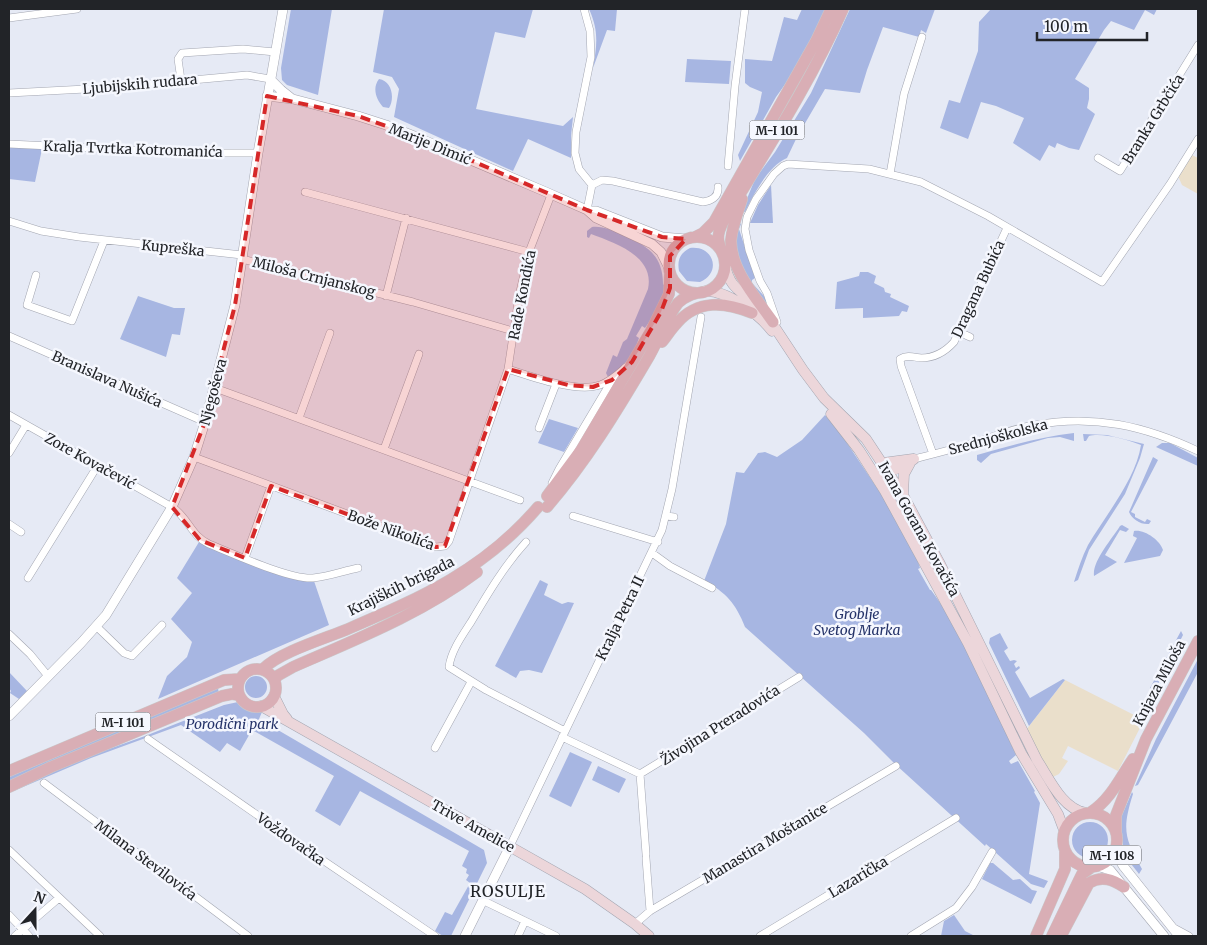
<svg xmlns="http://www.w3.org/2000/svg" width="1207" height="945" viewBox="0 0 1207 945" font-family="Merriweather,serif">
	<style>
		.industrial { fill: #eadfcb }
		.green { fill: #a7b6e2 }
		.forest { fill: #a4b3df }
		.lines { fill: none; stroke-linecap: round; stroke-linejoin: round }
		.minor-casing { stroke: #a3a6b1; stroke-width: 8 }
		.tertiary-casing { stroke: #a3a6b1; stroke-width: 10 }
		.secondary-casing { stroke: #a3a6b1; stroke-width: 11 }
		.primary-casing { stroke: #cacacb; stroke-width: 12 }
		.minor { stroke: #fff; stroke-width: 7 }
		.tertiary { stroke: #fff; stroke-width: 9 }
		.secondary { stroke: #ecd6da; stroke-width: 10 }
		.primary { stroke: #d9aeb5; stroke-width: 11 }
		.marked { fill: #d62828; fill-opacity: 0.2; stroke: #d62828; stroke-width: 4; stroke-dasharray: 10 6; stroke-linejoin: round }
		.labels { text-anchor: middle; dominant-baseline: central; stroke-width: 5; stroke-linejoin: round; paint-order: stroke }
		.shield { fill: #f5f7fe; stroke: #616368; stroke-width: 1 }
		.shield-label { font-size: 12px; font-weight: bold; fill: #222428 }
		.street-label { font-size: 14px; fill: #222428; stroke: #f5f7fe }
		.park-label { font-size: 14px; font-style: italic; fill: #253369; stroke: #f5f7fe }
		.quarter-label { font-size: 16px; letter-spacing: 1px; fill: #222428; stroke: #f5f7fe }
	</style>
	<rect width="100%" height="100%" fill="#e6eaf5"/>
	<path class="industrial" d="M1192 155 1198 158V194L1182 185 1178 176Z
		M1065 680 1144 720 1118 771 1068 746 1062 758 1068 761 1059 774 1053 777 1044 763 1026 730Z"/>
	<path class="green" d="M291 9H332L318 95 287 85 282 80 281 68Z
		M384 9H533L525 38 495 32 476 109 563 126 573 117 571 136V158L528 139 513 171 394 117 399 89 392 77 373 72Z
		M589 9H617L615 31 607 30 593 68C597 45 599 31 589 9Z
		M802 9H827L801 62 776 97 740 161 738 155 758 112 762 92 750 87 745 83V59L772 61 784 17 797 20Z
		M850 9H935L926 33 921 30 919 37 883 27 867 70 860 93 825 89 797 137 787 158C768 166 754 194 745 212L742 211 755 179 775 152 811 93Z
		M991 9H1157L1154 15 1145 10 1134 30 1111 21 1104 30 1075 79 1089 88V99L1087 108 1095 114 1079 150 1069 148 1057 143 1055 148 1049 145 1040 161 1013 143 1024 118 996 106 981 102 968 139 940 128 949 100 960 103 978 51 979 22Z
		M687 59 731 61 729 84 685 82Z
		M379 79C392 81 395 98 389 108L383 107C376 99 372 88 379 79Z
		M9 147 42 149 35 182 9 179Z
		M738 222 741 224 739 229 755 278 752 280V283L765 297 773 315C754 288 726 258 738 222Z
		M592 227C603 226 612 230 623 235 646 245 663 255 663 284L666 287 652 318 645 328 642 326 636 336 639 338 633 355 614 374 608 377 606 373 613 355 617 357 623 342 627 339 648 289C655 256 615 243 591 234L589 238 587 237V231Z
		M690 248C714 245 722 273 700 282L687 281 679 271C677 260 680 253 690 248Z
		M860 272H868L876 276 874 283 884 288 885 292 891 294 890 297 909 306 907 312 902 311 899 316 863 318V308L835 309 837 282 859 276Z
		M138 296 174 308H185L180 335 172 334 166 357 120 339Z
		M825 415 841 434 879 491 913 546 920 568 918 569 930 590H931C945 608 955 629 966 650 983 684 1000 719 1016 755L1009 761 1011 764 1018 761 1035 791 1034 792 1040 803 1029 874 1048 881 1044 888 1031 884 986 844 985 846 895 764 864 733 745 627C736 604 726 592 704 581L726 524 736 472 744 473 758 453 765 452 777 457 802 440Z
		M549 419 578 428 564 452 538 443Z
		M1074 433V441L1060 437 1048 438 991 454 981 463 977 460V455C1009 446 1040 437 1074 433Z
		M1083 434 1107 435 1144 444 1140 458 1125 494 1089 550 1078 580 1074 582C1078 569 1082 557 1088 545 1105 516 1136 479 1141 445 1129 440 1101 432 1089 436L1086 441H1084Z
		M1162 443H1170L1198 458V466L1156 447Z
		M1153 457 1158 460 1131 512 1135 514V517L1145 522 1147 519 1151 521 1149 524C1141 525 1132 519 1129 512Z
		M1122 525 1129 529 1126 532 1120 530 1105 555 1117 562 1094 576C1092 561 1112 539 1120 526Z
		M1134 531C1144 529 1160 540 1163 550L1160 556 1124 563 1137 538 1133 536Z
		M199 542 223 553 314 581 329 625 158 699 167 676 187 657 192 642 171 619 192 593 177 578Z
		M540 580 548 584 544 595 562 604 568 602 574 603 542 673 529 670 520 671 516 678 495 666Z
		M1181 631 1183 635 1154 692 1150 688Z
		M1000 633 1008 648 1004 651 1010 661 1014 660 1017 661 1014 664 1016 668 1019 666 1020 668 1015 672 1030 698 1063 679 1065 680 1029 726 989 643 990 638Z
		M1198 659V672L1138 785 1135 786 1156 739Z
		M9 672 27 691 19 699 10 693 11 691 9 688Z
		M245 687a11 11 0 1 1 22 0a11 11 0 1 1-22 0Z
		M218 688 219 694 9 782V777Z
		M238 702C244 709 253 712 262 712L259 719 484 850 487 863 451 936H443L435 931 445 912 452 915 470 883 466 880 469 875 466 873 467 869 462 866 469 851 360 791 340 826 315 811 334 776 252 730 240 751 227 743 220 752 181 725 91 758 9 793V790L106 750 145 736 224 705Z
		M570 752 592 762 571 807 549 796Z
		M598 766 626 779 619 793 592 780Z
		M1132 792 1133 794C1122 829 1124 838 1142 869L1139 874 1124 855 1121 827V817Z
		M1072 840a18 18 0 1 1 36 0a18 18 0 1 1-36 0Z
		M990 863H993L1013 880 1020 879 1032 890 1037 891 1031 904 982 879Z
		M954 915 965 931 975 936H941L944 921Z"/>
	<path class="forest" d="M771 185 773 223H750L758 205Z"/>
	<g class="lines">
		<g class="minor-casing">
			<path id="minor" d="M584 9 590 31 591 57 576 132 575 153 579 169 592 185
				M9 18 77 9
				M181 80 178 59 182 53 243 49 275 52
				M9 93 105 88 247 75 270 79
				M9 144 196 153H258
				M1098 158 1120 171 1198 45
				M728 166 735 86 745 9
				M890 174 904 94 922 37
				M305 192 529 252
				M587 210 592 185 602 180 613 181 703 202C711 201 719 197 718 187
				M9 221 41 231 79 237 242 255
				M242 259 413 302 513 331
				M36 275 27 305 72 321 104 241
				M386 296 406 218
				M777 322 767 293 760 281 749 250 745 229 747 217 756 199 774 174 783 166 788 164 869 169 921 182 988 216 1102 282 1170 184 1198 139
				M959 332 970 337
				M9 336 205 422
				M508 369C532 377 577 393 600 385 611 381 618 374 626 367
				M215 388 520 500
				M9 415 172 507C188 517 191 536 209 544 232 553 290 580 313 578 328 577 343 571 358 568
				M299 418 330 333
				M539 428 556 384
				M384 449 419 354
				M9 453 26 425
				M933 454 901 366 900 359C907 355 913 357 921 358 934 358 945 352 954 342L1007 228
				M194 457 436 547 445 546 449 541 508 369 519 296 529 252 551 195
				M914 459C934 454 954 449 973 443 994 437 1014 428 1035 425 1094 414 1145 426 1198 451
				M552 483 559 469 612 380
				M573 516 658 542
				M667 516 674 517
				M9 524 21 532
				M526 542C504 566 487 595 471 622 462 636 451 651 449 667L486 690 565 731
				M652 553 670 566 712 588
				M245 558 271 486
				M28 578 98 465
				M96 626 124 653 132 656 162 625
				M9 634 30 654 48 676
				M562 737 640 774 799 677
				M148 739 296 842 435 936
				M435 748 471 682
				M640 774 646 854
				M44 783 248 936
				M510 846 662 530 672 489 701 317
				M9 850 100 936
				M646 858 650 911
				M484 901 556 936
				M9 915 29 936
				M635 924 650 911 896 766
				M1176 929 1189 936
				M15 936 59 898
				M518 936 525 921
				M760 936 956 818
				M911 936 956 908 972 887 992 852"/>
		</g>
		<g class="tertiary-casing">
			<path id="tertiary" d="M270 79 281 90 291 98
				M267 96 293 99 358 116 386 125 414 136 546 192 587 210 596 218 652 244 661 252 669 268
				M589 211H596L662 237 686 239
				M9 716 81 643 106 615 172 507 194 457 205 422 235 305 258 153 283 9
				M1117 845 1119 859 1124 867 1179 936
				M1097 866 1110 870 1164 936
				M465 936 510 846"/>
		</g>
		<g class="secondary-casing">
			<path id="secondary" d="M725 264C729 288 741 291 758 306
				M706 291C728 291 759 314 772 331
				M768 317 803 370 824 398 866 439 903 495 939 562 1037 760C1049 778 1062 809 1086 813
				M831 414 859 450 885 491 968 643 1021 753 1058 814 1064 830
				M883 463 913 459
				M882 472 900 468 914 459
				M903 494 904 474 910 463
				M274 696 283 714 287 719
				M261 706 585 889 635 924 649 936"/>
		</g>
		<g class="primary-casing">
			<path id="primary" d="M742 199C738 212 732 227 731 240 730 269 757 299 773 322
				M695 237 703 233 714 222 816 41 831 9
				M669 265a28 28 0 1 1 56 0a28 28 0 1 1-56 0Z
				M722 252C717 240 717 234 723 222 764 154 811 82 843 9
				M662 342C667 336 671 329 677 323 698 299 725 302 752 313
				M547 496 581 450 651 331 669 294 670 275
				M547 507C586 462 617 411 647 360 658 342 665 320 678 303 685 296 693 294 702 292
				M238 688a19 19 0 1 1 38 0a19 19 0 1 1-38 0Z
				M263 669C280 652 324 639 348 629 422 597 484 570 538 507
				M275 680 277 676 293 667C357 639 421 614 477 572
				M9 771 224 680 239 679
				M9 787 51 767 222 696 232 694 238 695
				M1091 812C1110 800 1120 778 1133 759
				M1063 840a27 27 0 1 1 54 0a27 27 0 1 1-54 0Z
				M1116 832V815L1146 739 1198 641
				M1036 936 1065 869V852
				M1052 936 1079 880 1082 874 1092 867
				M1061 936 1089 883C1102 875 1113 880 1124 887"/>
		</g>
		<use href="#minor" class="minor"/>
		<use href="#tertiary" class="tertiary"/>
		<use href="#secondary" class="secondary"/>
		<use href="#primary" class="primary"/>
	</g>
	<path class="marked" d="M267 96 358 116 414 136 587 210 662 237 686 239 670 256V288L661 312 632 362 612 380 593 387 568 385 508 369 445 546 436 547 271 486 245 558 200 540 172 507 205 422 235 305Z"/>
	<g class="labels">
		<g class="shield">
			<rect x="749.5" y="120.5" width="55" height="19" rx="4"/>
			<rect x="95.5" y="712.5" width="55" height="19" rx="4"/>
			<rect x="1083" y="845.5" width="58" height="19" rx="4"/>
		</g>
		<g class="shield-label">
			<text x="777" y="130">M-I 101</text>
			<text x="123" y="722">M-I 101</text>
			<text x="1112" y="855">M-I 108</text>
		</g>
		<g class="street-label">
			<text transform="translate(140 84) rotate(-5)">Ljubijskih rudara</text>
			<text transform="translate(1153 119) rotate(-58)">Branka Grbčića</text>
			<text transform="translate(430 144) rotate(22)">Marije Dimić</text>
			<text transform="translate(133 149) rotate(2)">Kralja Tvrtka Kotromanića</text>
			<text transform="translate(173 248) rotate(6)">Kupreška</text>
			<text transform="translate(314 277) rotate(14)">Miloša Crnjanskog</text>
			<text transform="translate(978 289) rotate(-65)">Dragana Bubića</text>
			<text transform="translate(522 295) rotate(-79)">Rade Kondića</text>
			<text transform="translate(107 379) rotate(24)">Branislava Nušića</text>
			<text transform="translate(213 392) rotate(-75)">Njegoševa</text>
			<text transform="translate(998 437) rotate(-15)">Srednjoškolska</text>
			<text transform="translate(90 461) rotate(29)">Zore Kovačević</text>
			<text transform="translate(919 529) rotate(61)">Ivana Gorana Kovačića</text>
			<text transform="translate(391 530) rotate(20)">Bože Nikolića</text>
			<text transform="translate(401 586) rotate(-26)">Krajiških brigada</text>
			<text transform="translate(620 618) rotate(-64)">Kralja Petra II</text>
			<text transform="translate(1159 683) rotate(-62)">Knjaza Miloša</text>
			<text transform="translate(720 725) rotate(-32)">Živojina Preradovića</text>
			<text transform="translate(473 826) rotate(29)">Trive Amelice</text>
			<text transform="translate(291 839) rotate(35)">Voždovačka</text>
			<text transform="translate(765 843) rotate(-31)">Manastira Moštanice</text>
			<text transform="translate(146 860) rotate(37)">Milana Stevilovića</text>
			<text transform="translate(858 877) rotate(-31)">Lazarička</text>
		</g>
		<g class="park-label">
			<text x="857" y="614">Groblje<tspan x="857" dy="16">Svetog Marka</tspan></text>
			<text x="232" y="724">Porodični park</text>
		</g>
		<g class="quarter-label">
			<text x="508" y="891">ROSULJE</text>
		</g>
	</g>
	<rect width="1207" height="945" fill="none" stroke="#222428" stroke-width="20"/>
	<g transform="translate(35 910) rotate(21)" stroke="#f5f7fe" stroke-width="4" paint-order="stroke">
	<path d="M0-4L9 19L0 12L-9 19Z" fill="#222428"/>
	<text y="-8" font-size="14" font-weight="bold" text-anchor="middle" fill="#222428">N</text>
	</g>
	<path d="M1037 32v8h110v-8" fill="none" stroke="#222428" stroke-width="2.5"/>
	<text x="1044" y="32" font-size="15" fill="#222428" stroke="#f5f7fe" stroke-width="4" paint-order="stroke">100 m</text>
</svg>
